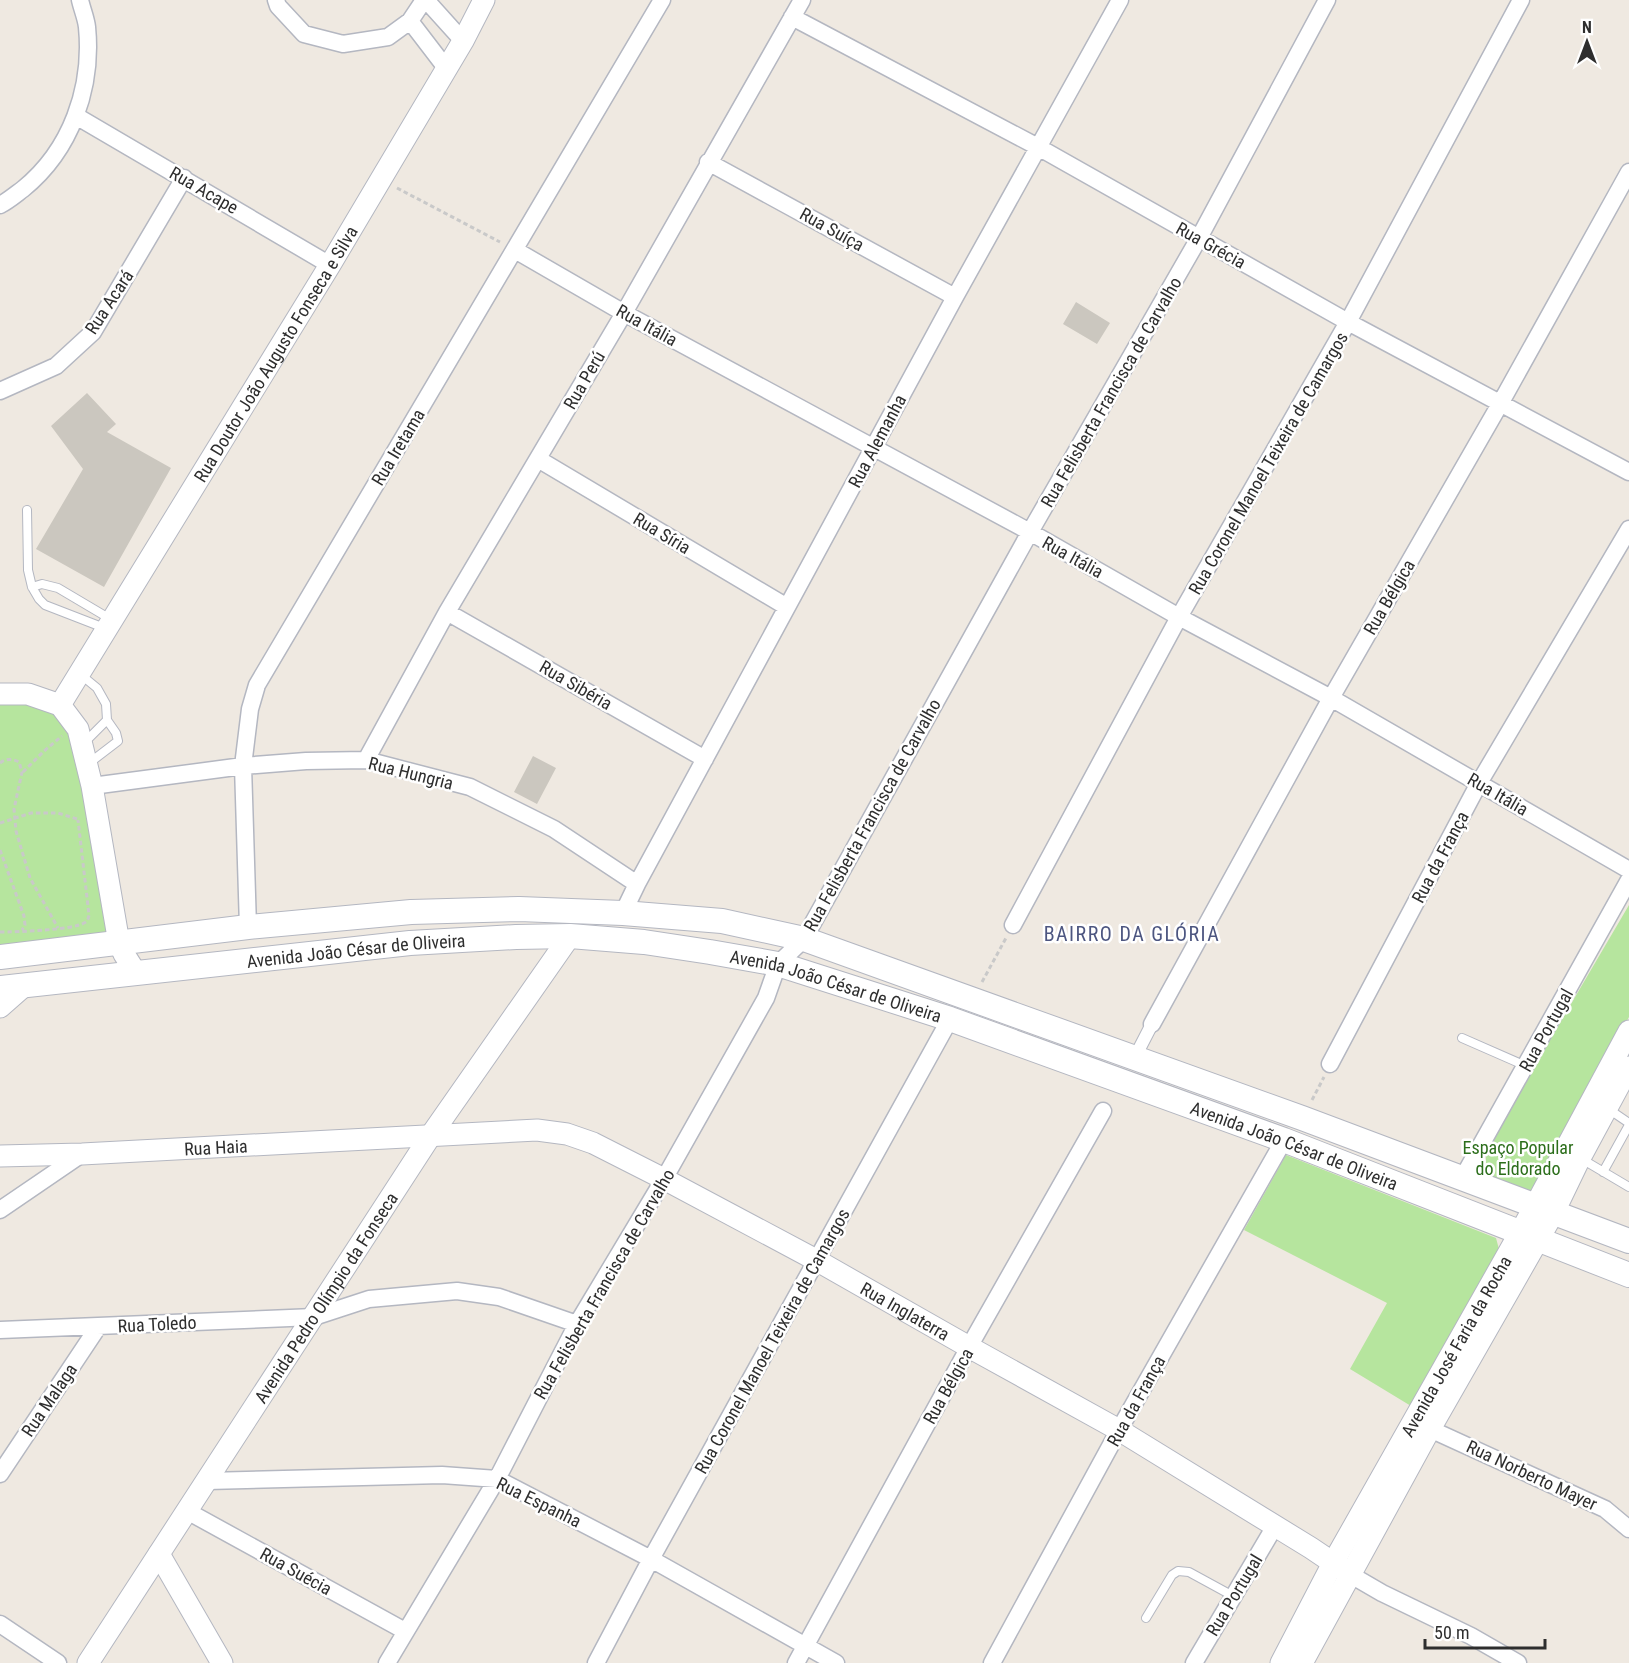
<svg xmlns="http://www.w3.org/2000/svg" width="1629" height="1663" viewBox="0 0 1629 1663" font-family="'Roboto Condensed',sans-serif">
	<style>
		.green { fill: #b6e59e }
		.building { fill: #cbc7bf }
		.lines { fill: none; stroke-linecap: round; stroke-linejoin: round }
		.service-casing { stroke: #b4b7c1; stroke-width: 10 }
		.pedestrian-casing { stroke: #b4b7c1; stroke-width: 14 }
		.minor-casing { stroke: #b4b7c1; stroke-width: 19 }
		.tertiary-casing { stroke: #b4b7c1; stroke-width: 23 }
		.secondary-casing { stroke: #b4b7c1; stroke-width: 26 }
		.path { stroke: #c9c9c9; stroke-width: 3; stroke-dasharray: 4.5 3; stroke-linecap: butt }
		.service { stroke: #fff; stroke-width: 8 }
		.pedestrian { stroke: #fff; stroke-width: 12 }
		.minor { stroke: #fff; stroke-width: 16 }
		.tertiary { stroke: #fff; stroke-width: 21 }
		.secondary { stroke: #fff; stroke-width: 24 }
		.labels { text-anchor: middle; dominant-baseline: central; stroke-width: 5; stroke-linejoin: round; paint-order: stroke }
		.street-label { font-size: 18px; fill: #2e2e2e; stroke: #fff }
		.park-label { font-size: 18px; fill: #2c6e1b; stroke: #fff }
		.neighbourhood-label { font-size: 20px; letter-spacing: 1.5px; fill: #4d5680; stroke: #fff }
	</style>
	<rect width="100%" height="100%" fill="#efe9e1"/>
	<path class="green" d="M0 698 42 702 64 715 78 747 112 935 0 949Z
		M1629 905V1017L1531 1201 1486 1185V1149Z
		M1286 1155 1496 1238 1500 1253 1411 1406 1350 1369 1387 1303 1244 1230Z"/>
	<path class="building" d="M1076 302 1110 323 1097 344 1063 324Z
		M87 393 116 424 107 432 171 468 104 587 36 549 83 469 51 426Z
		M533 756 556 768 537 804 514 792Z"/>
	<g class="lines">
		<g class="service-casing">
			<path id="service" d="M27 510 28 570 32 587
				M107 629 45 605 39 599 32 587 42 584 58 588 112 620
				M80 674 97 688 106 704 107 720 84 743
				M88 764 118 741 116 733 107 720
				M1462 1038 1526 1066
				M1607 1108 1629 1123
				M1580 1158 1629 1187
				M1603 1172 1629 1125
				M1146 1618 1172 1575 1178 1571 1189 1572 1233 1596"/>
		</g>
		<g class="pedestrian-casing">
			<path id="pedestrian" d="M1134 1059 1152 1024"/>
		</g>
		<g class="minor-casing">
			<path id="minor" d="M276 0 278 6 304 34 343 44 388 37 410 21 424 0
				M426 0 463 41
				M792 17 1038 147 1348 322 1629 472
				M410 21 446 68
				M76 116 330 265
				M708 162 955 297
				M0 205C8 201 15 195 23 189 71 150 93 88 87 27 86 18 82 9 80 0
				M515 250 624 313 1030 532 1179 617 1331 698 1629 870
				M0 391 56 366 93 332 184 178
				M538 459 787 607
				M447 612 705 759
				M366 760 447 612 624 313 802 0
				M92 786 243 766 306 761 366 760 470 787 554 829 637 884
				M623 913 637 884 955 297 1120 0
				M1013 925 1179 617 1348 322 1521 0
				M248 927 243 766 250 709 257 685 662 0
				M1152 1024 1331 698 1500 404 1629 172
				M1330 1064 1479 783 1629 529
				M1462 1179 1629 880
				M0 1210 82 1154
				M0 1330 314 1317 369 1299 457 1291 499 1297 577 1324
				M1430 1429 1605 1509 1629 1529
				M0 1474 98 1327
				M207 1481 442 1475 497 1479 651 1559 836 1663
				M187 1511 405 1631
				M1351 1575 1382 1593 1471 1636 1518 1663
				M0 1624 58 1663
				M387 1663 497 1479 577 1324 664 1179 766 998 778 964 804 939 1030 532 1199 238 1327 0
				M596 1663 651 1559 950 1019
				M796 1663 969 1347 1103 1111
				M992 1663 1119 1430 1284 1140
				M1194 1663 1275 1526"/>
		</g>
		<g class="tertiary-casing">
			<g id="tertiary">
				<path d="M0 694H28L60 705 78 729 92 786 119 943 124 954 136 973"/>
				<path id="s1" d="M60 705 330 265 463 41 484 0"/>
				<path d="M0 1007 25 985"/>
				<path id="s2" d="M0 1156 82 1154 537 1130 567 1134 593 1143 664 1179 816 1260 969 1347 1119 1430 1311 1548 1351 1575"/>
				<path d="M159 1554 222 1663"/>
				<path id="s3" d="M88 1663 431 1135 570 936"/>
				<path id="s4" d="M1281 1663 1333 1563 1535 1206 1629 1031"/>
				<path d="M1302 1663 1430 1429 1554 1212 1580 1158 1629 1067"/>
			</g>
		</g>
		<g class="secondary-casing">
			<g id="secondary">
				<path d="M0 957 248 927 411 912 519 909 623 913 722 921 804 939 1302 1118 1629 1241"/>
				<path id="s5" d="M0 988 410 943 516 937 570 936 644 942 710 952 778 964 950 1019 1284 1140 1629 1275"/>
			</g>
		</g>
		<path class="path" d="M397 188 500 242
			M0 763C6 758 13 759 19 762L22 772 14 809 16 831 30 878 58 928
			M23 772 44 751 62 736
			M0 823 31 813H58L77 819
			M0 850 24 916 25 925 22 930
			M0 932C15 932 73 930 84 923 88 921 88 919 89 915L78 820
			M982 982 1006 938
			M1312 1100 1324 1077"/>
		<use href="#service" class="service"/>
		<use href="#pedestrian" class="pedestrian"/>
		<use href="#minor" class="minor"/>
		<use href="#tertiary" class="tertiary"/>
		<use href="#secondary" class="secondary"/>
	</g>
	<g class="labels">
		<g class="street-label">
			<text transform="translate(204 190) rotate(30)">Rua Acape</text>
			<text transform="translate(832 229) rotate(29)">Rua Suíça</text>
			<text transform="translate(1211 245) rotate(29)">Rua Grécia</text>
			<text transform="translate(109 302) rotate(-57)">Rua Acará</text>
			<text transform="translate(647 325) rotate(29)">Rua Itália</text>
			<text stroke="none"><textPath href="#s1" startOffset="412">Rua Doutor João Augusto Fonseca e Silva</textPath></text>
			<text transform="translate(584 380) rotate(-60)">Rua Perú</text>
			<text transform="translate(1111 392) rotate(-60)">Rua Felisberta Francisca de Carvalho</text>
			<text transform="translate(877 441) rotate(-62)">Rua Alemanha</text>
			<text transform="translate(398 447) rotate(-59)">Rua Iretama</text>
			<text transform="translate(1268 463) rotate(-60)">Rua Coronel Manoel Teixeira de Camargos</text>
			<text transform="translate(662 533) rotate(31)">Rua Síria</text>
			<text transform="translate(1073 557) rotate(29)">Rua Itália</text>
			<text transform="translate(1389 597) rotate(-60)">Rua Bélgica</text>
			<text transform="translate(576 685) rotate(30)">Rua Sibéria</text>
			<text transform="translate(411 773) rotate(14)">Rua Hungria</text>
			<text transform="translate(1498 794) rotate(30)">Rua Itália</text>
			<text transform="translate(872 815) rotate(-61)">Rua Felisberta Francisca de Carvalho</text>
			<text transform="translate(1440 857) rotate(-62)">Rua da França</text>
			<text stroke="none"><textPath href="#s5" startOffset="358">Avenida João César de Oliveira</textPath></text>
			<text stroke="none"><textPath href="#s5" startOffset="844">Avenida João César de Oliveira</textPath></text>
			<text transform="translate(1546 1030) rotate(-61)">Rua Portugal</text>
			<text stroke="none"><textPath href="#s5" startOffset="1330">Avenida João César de Oliveira</textPath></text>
			<text stroke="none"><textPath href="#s2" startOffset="216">Rua Haia</textPath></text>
			<text transform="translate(604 1284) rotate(-60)">Rua Felisberta Francisca de Carvalho</text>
			<text stroke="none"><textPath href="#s3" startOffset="436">Avenida Pedro Olímpio da Fonseca</textPath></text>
			<text stroke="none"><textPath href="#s2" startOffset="950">Rua Inglaterra</textPath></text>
			<text transform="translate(157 1324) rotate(-3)">Rua Toledo</text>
			<text transform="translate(772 1341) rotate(-61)">Rua Coronel Manoel Teixeira de Camargos</text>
			<text stroke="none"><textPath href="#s4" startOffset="362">Avenida José Faria da Rocha</textPath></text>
			<text transform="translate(948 1386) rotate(-61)">Rua Bélgica</text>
			<text transform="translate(49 1400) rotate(-56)">Rua Malaga</text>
			<text transform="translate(1136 1401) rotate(-61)">Rua da França</text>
			<text transform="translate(1532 1475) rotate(25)">Rua Norberto Mayer</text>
			<text transform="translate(539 1502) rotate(26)">Rua Espanha</text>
			<text transform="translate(296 1571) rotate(29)">Rua Suécia</text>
			<text transform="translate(1234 1595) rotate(-59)">Rua Portugal</text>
		</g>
		<g class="park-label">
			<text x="1518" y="1147">Espaço Popular<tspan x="1518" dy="21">do Eldorado</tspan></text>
		</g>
		<g class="neighbourhood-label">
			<text x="1132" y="934">BAIRRO DA GLÓRIA</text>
		</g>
	</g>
	<g transform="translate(1587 42)" stroke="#ffffff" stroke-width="4.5" paint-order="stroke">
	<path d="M0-4.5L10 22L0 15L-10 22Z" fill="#2e2e2e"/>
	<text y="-9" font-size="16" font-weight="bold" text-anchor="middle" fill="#2e2e2e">N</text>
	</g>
	<path d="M1425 1639v9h120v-9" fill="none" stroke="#2e2e2e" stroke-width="3"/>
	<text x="1434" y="1639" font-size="18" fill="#2e2e2e" stroke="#ffffff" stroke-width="4.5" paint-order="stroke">50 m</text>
</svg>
